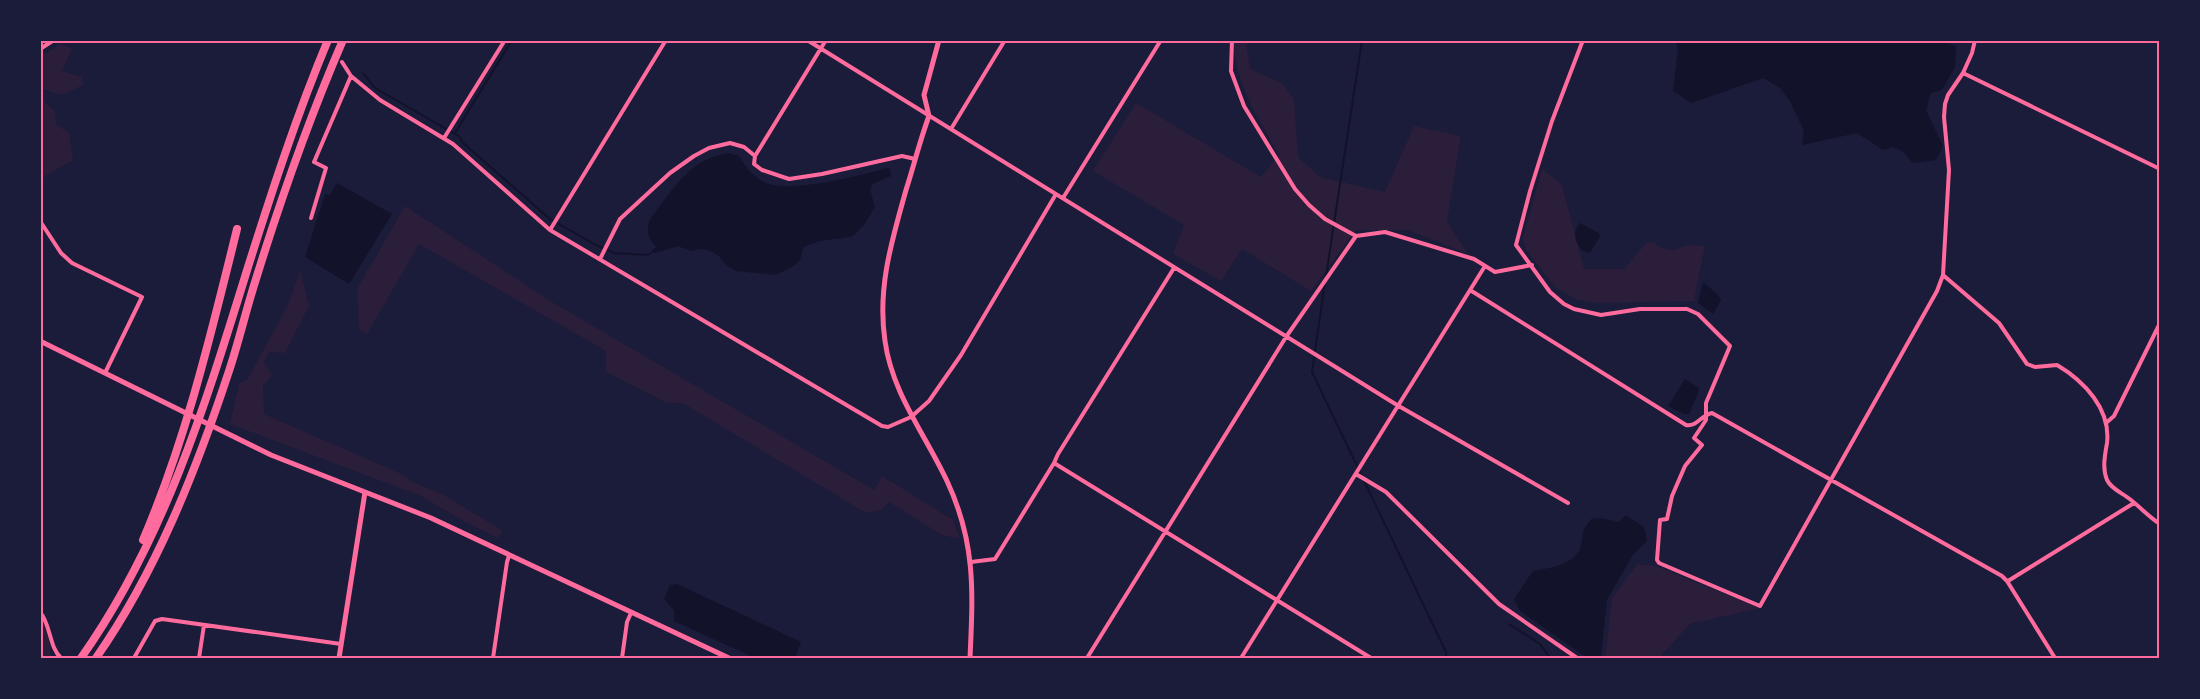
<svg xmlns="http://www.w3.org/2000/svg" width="2200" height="699" viewBox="0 0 2200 699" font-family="'Work Sans',sans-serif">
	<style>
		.green { fill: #2a1e3b }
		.water { fill: #12122b }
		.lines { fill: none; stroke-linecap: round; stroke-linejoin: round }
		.stream { stroke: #12122b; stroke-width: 2 }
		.minor { stroke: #ff6b9d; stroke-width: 4 }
		.tertiary { stroke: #ff6b9d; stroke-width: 5 }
		.motorway { stroke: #ff6b9d; stroke-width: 8 }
		.neatline { fill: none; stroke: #ff6b9d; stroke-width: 2 }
	</style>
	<rect width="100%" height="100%" fill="#1b1b3a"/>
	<path class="green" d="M1234 41H1246L1250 69 1282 83 1294 99 1298 157 1320 177 1385 192 1414 126 1461 136 1447 222 1468 254 1408 230H1356L1311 291 1242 249 1221 281 1173 254 1184 225 1093 171 1136 103 1261 177 1279 155C1259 119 1234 82 1234 41Z
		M60 44 72 48 62 71 82 77 83 85 62 95 40 88 41 57Z
		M41 100 55 111 56 124 69 133 73 160 41 178Z
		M1542 169 1562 185 1584 269H1624L1647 242 1655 243 1658 247 1673 250 1689 245 1705 246 1694 301 1596 303 1575 299 1555 287 1526 250 1523 238Z
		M405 206 552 302 874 490 882 476 953 520 960 539 942 535 889 502 881 510 866 513 683 403H667L606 372V351L419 244 367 334 359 330 357 289Z
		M300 270 309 306 285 353 269 352 264 363 272 375 263 386 264 414 399 473 413 482 442 494 500 529 502 532 498 538 465 522 421 496 230 424 239 383 247 380 288 305Z
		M42 543 41 611 47 625 51 658H41L40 544Z
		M1637 564 1656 566 1760 608 1690 624 1659 658H1605L1612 598Z"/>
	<path class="water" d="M1943 41 1956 46 1955 67 1942 90 1931 93 1926 110 1943 146 1936 160 1913 163 1902 151 1893 147 1883 150 1857 133 1802 145 1804 131 1790 101 1780 88 1763 78 1691 103 1673 91 1678 49 1675 41Z
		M728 153 739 156C745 167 756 180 769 184 795 192 860 176 887 168L890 169 891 176 872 184 870 190 875 207 864 225 853 236C834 241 822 237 803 248L801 258 795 265 776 275 736 271 726 265 718 255 708 250 701 249 691 251 678 246 655 253 652 250 656 247C648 238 646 231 650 219 674 189 688 160 728 153Z
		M337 183 392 214 349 284 305 257 325 194 330 195Z
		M1580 223 1600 234 1599 238 1590 253 1583 251C1575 243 1572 232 1580 223Z
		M1703 282 1718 295 1721 300 1713 314 1698 303Z
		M1685 379 1699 388V391L1689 414H1684L1668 406Z
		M1626 515 1644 527 1647 541 1632 556 1607 600 1601 656 1592 658 1586 657 1520 611 1514 599 1533 571C1549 568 1577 565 1581 545 1584 530 1581 533 1591 519L1601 518 1619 522Z
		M677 584 801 642 795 658H755L674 621V610L664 599 670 585Z"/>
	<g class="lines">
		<path class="stream" d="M363 73 375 88 460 137 462 142 550 219 598 246 614 253 648 255 654 251
			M455 133 512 40
			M1326 276 1362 40
			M1325 282 1312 372 1446 652V658
			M1509 624 1540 644 1550 658"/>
		<path class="minor" d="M807 40 1397 405 1568 503
			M826 40 755 156 754 164 762 170 789 179 822 174 902 156 915 159
			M1232 40 1231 71 1244 106 1295 189 1309 205 1325 219 1356 236 1385 232 1474 259 1495 272 1532 265
			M1583 40 1552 121 1530 191 1516 245 1550 292 1564 304 1574 309 1601 315 1640 309H1687L1698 314 1730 346 1706 403V420L1694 438 1702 445 1685 466 1672 496 1667 519 1660 520 1657 560 1659 563 1760 606 1937 291 1943 275 1949 170 1944 117 1945 104 1948 95 1963 73 1972 53 1975 40
			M40 49 54 40
			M342 62 351 76 380 100 453 144 550 230 882 426 888 427 911 417 929 401 961 355 1056 194
			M1963 73 2160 169
			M951 129 1005 40
			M444 138 505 40
			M1063 198 1161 40
			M311 218 326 168 314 162 351 76
			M40 221 61 253 72 263 142 297 105 373
			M550 230 666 40
			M600 259 620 219 670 173 694 156 709 148 730 143 744 147 755 156
			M1943 275 1999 323 2027 364 2035 367 2057 365C2084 381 2111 409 2107 443 2105 455 2102 468 2107 480 2112 490 2123 493 2131 500 2141 508 2149 517 2160 524
			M1470 290 1686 425C1697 427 1701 415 1712 413L2002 576 2007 581 2055 658
			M2106 423 2114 416 2160 323
			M1054 463 1371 658
			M1356 474 1386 492 1499 604 1577 658
			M971 562 995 559 1054 463 1058 454 1174 268
			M2008 581 2134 503
			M40 612C51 625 49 647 61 658
			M134 658 155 621 162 619 341 644
			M199 658 204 625
			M493 658 507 562 509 556
			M622 658 627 622 631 613
			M1087 658 1286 337 1356 236
			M1241 658 1485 266"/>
		<path class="tertiary" d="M939 40 924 95 929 116C920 140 914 165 906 190 892 240 877 288 885 341 892 393 925 434 947 481 976 543 973 592 970 658
			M40 341 271 455 431 518 729 658
			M339 658 365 492"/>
		<path class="motorway" d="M143 540C186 440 211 334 237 229
			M81 658C164 541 206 403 248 267 272 191 297 114 328 40
			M96 658C156 572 196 471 229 371 239 341 246 310 256 279 281 198 309 119 343 40"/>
	</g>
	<rect width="2200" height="699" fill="none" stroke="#1b1b3a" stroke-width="84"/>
	<rect x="42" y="42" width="2116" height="615" class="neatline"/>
</svg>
